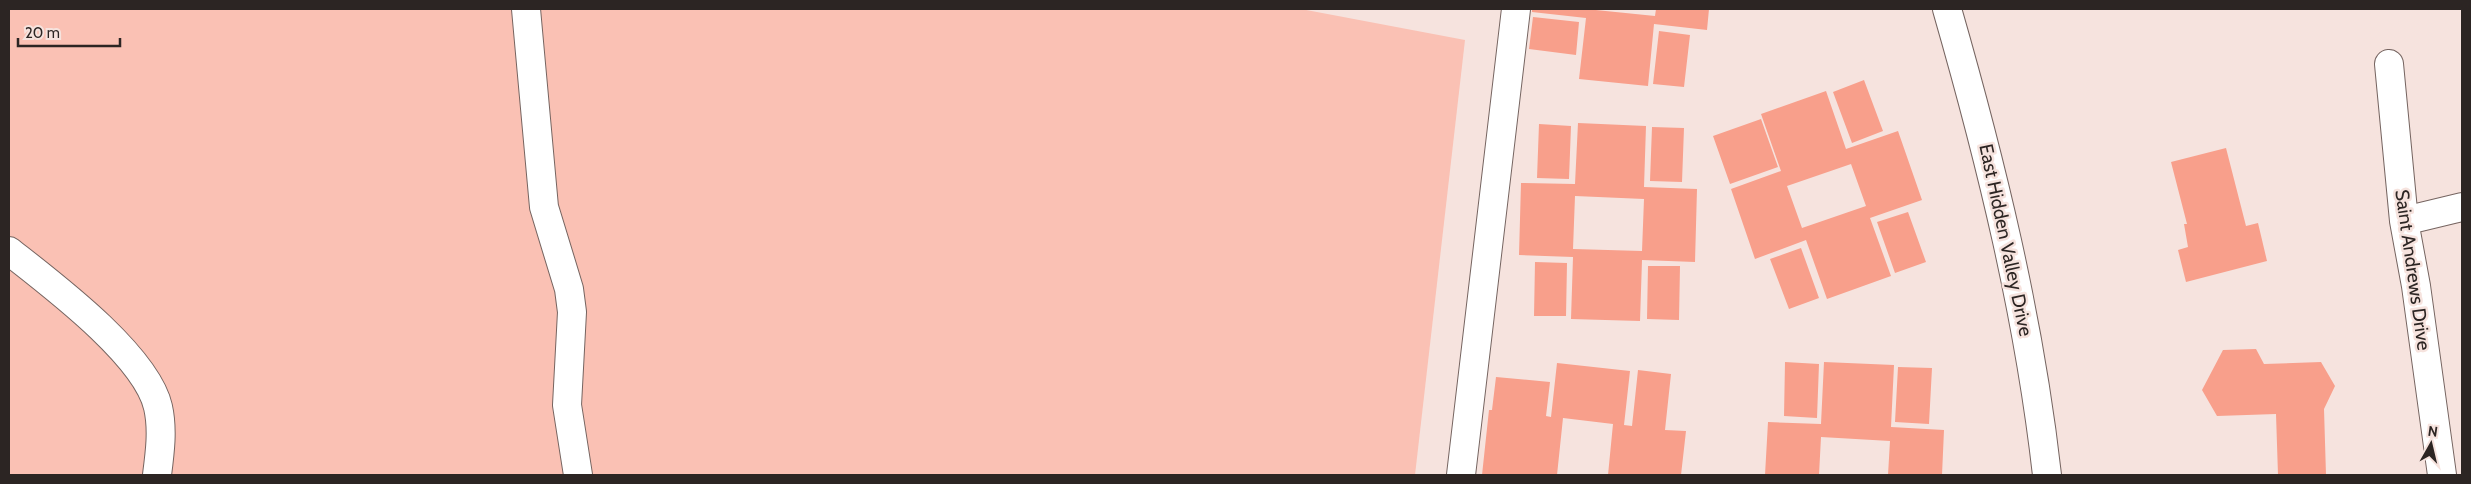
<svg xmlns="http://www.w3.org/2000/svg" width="2471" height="484" viewBox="0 0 2471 484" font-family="Cabin,sans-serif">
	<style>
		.green { fill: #fac1b4 }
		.building { fill: #f89f8b; fill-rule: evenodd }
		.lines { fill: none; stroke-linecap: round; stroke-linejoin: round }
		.minor-casing { stroke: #756460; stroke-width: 30 }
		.minor { stroke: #fff; stroke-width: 28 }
		.labels { text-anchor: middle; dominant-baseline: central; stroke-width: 5; stroke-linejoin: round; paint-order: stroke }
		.street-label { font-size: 19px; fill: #2c2523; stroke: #f6e3de }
	</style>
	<rect width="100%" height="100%" fill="#f6e3de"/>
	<path class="green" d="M9 9H1301L1465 40 1415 475H9Z"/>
	<path class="building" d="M1532 9H1586L1655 16 1656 9H1709L1707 30 1654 24 1648 86 1579 79 1586 18 1532 12Z
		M1533 17 1579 22 1576 55 1529 49Z
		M1659 31 1690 35 1684 87 1653 84Z
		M1864 80 1883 131 1852 143 1833 92Z
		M1826 91 1846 149 1898 131 1922 200 1870 218 1891 276 1827 299 1806 240 1755 259 1731 189 1781 171 1761 114ZM1851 164 1866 206 1802 228 1787 186Z
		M1761 119 1778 167 1730 184 1713 136Z
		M1578 123 1646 126 1644 187 1697 189 1695 262 1642 260 1640 321 1571 319 1573 257 1519 255 1521 183 1575 184ZM1575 196 1644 199 1642 251 1573 249Z
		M1539 124 1571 126 1569 179 1537 178Z
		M1652 127 1684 128 1682 182 1650 181Z
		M2226 148 2246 226 2258 223 2267 261 2186 282 2178 250 2188 247 2184 224H2187L2171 162Z
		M1908 212 1926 262 1895 273 1877 222Z
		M1801 248 1819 298 1789 309 1770 259Z
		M1535 262 1567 263 1566 316H1534Z
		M1648 266H1680L1679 320 1647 319Z
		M2256 349 2264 364 2321 362 2335 386 2324 409 2326 475H2278L2276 414 2217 416 2202 390 2223 350Z
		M1785 362 1819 364 1817 418 1784 416Z
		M1824 362 1894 365 1891 427 1944 430 1942 475H1888L1890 441 1821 437 1819 475H1765L1768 422 1821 424Z
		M1557 363 1630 371 1624 425 1632 426 1638 370 1671 374 1665 430 1686 431 1681 475H1608L1613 424 1563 418 1557 475H1482L1489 410H1492L1496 377 1550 382 1546 416 1551 417Z
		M1898 367 1932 368 1929 424 1895 422Z"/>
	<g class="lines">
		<g class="minor-casing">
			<path id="minor" d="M526 9 544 207 569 289 572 312 567 405 578 475
				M1947 9C1991 162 2029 316 2047 475
				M2389 64 2404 221 2416 286 2442 475
				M2404 221 2462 207
				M9 251C51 284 146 355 158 407 163 429 160 452 157 475
				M1461 475 1516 9"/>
		</g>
		<use href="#minor" class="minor"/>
	</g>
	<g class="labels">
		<g class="street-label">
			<text transform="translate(2006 240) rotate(78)">East Hidden Valley Drive</text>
			<text transform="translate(2413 270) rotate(82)">Saint Andrews Drive</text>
		</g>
	</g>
	<rect width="2471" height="484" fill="none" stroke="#2c2523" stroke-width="20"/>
	<g transform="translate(2431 444) rotate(8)" stroke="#f6e3de" stroke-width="4" paint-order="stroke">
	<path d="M0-4L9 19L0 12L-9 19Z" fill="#2c2523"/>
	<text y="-8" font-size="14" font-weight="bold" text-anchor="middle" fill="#2c2523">N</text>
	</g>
	<path d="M18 38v8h102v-8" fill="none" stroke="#2c2523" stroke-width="2.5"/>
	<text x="25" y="38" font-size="15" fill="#2c2523" stroke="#f6e3de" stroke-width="4" paint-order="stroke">20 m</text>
</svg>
